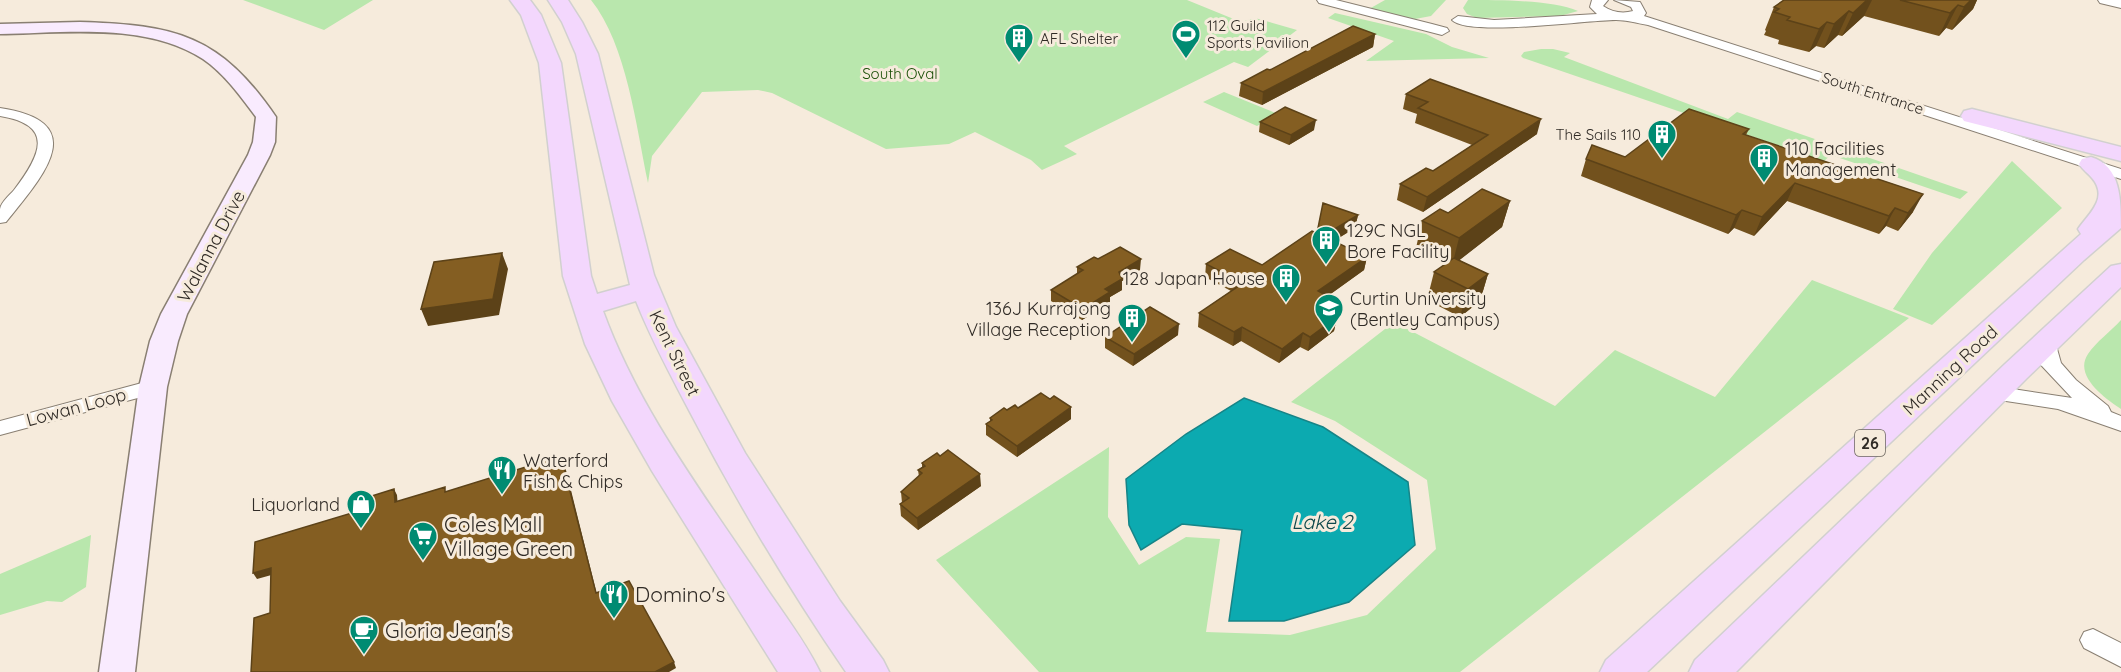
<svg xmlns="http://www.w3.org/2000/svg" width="2121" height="672" viewBox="0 0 2121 672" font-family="Quicksand,sans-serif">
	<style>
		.green { fill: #b9e7ad }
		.water { fill: #0caab0; stroke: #178487; stroke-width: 1.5 }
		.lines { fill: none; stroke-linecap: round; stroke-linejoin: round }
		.street-casing { stroke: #897f72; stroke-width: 2 }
		.secondary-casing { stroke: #897f72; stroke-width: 3 }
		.primary-casing { stroke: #d1d0cf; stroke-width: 3 }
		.street { fill: #fff; fill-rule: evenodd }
		.secondary { fill: #f9ebfe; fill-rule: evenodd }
		.primary { fill: #f3d7fd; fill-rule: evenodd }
		.wall { fill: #72511d }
		.shaded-wall { fill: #5c4218 }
		.building { fill: #845e22; stroke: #5c4218; stroke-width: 1.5 }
		.labels { text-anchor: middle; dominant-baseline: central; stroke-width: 6; stroke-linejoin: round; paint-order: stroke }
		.far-poi-label { font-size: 15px; fill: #302b26; stroke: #f6ebdc; text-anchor: start }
		.far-park-label { font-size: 15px; fill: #1b5007; stroke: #f6ebdc }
		.far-street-label { font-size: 15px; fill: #302b26; stroke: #f6ebdc }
		.shield { fill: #f6ebdc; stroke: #6b655d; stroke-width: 1.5 }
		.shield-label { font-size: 16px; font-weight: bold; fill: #302b26 }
		.poi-label { font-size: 18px; fill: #302b26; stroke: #f6ebdc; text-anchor: start }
		.street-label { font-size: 18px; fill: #302b26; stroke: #f6ebdc }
		.water-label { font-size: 20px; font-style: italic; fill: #0f494c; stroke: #f6ebdc }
		.near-poi-label { font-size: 21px; fill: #302b26; stroke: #f6ebdc; text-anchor: start }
	</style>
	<rect width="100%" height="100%" fill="#f6ebdc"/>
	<path class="green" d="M243 0H373L324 30Z
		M591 0H1187L1241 22 1255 18 1297 30 1248 67 1234 62 1064 146 1077 154 1042 170 1031 160 975 132 949 144 886 149 772 93 758 90 702 92 652 156 648 183C636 126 627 45 591 0Z
		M1385 0H1446L1431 16 1415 19 1369 9Z
		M1468 0C1499 0 1553 0 1578 11L1560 16 1477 18 1467 14 1463 8Z
		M1335 13 1426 34 1452 47 1489 58 1366 61 1394 41 1328 18Z
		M1541 49H1553L1570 53 1564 57 1728 119 1737 112 1968 192 1960 199 1831 155 1824 161 1523 58 1521 56 1524 52Z
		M1224 92 1278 114 1257 126 1203 102Z
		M2012 161 2062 208 1932 325 1893 309 1932 253Z
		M1812 280 1909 318 1460 672H1039L936 560 1109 447 1108 517 1139 565 1186 537 1220 539 1206 632 1290 635 1367 615 1436 549 1427 480 1335 421 1291 402 1394 322 1555 406 1615 350 1715 397Z
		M2121 320V409C2106 399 2073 376 2088 354 2096 342 2111 331 2121 320Z
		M91 535 86 587 62 602 47 601 0 615V574Z"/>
	<path class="water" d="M1244 398 1323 427 1408 482 1415 545 1349 602 1284 621H1229L1242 530 1182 524 1141 550 1129 525 1126 479 1186 434Z"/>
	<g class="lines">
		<g class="street-casing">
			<path id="street" d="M1317 0H1336L1432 24 1447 28 1449 31 1442 35 1319 3Z
				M1592 0H1608L1603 6C1612 12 1622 14 1633 11L1631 7 1614 0 1640 2 1646 13 1644 16 2121 169V179L1648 25C1637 23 1626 20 1616 20 1587 20 1469 37 1452 20L1458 16 1494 20 1597 14 1590 7Z
				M2098 0H2121V8L2100 3Z
				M0 108C93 122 43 176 6 222L0 223C0 219 0 213 0 209 1 202 10 195 14 190 40 156 56 125 0 116Z
				M2047 336 2054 338 2061 363 2076 380 2108 406 2111 412 2121 416V431L2058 409 1986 398 1983 393 1986 388 1993 386 2072 398 2041 365 2037 342 2040 338Z
				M153 380 160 382 163 387 160 392 0 435V421Z
				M2093 629 2121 643V667L2084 648 2080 640 2084 632Z"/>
		</g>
		<g class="secondary-casing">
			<path id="secondary" d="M80 22C176 25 220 35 276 117L275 142 270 155 187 314 178 341 167 387 135 672H99L139 387 150 341 161 314 248 155 253 142 256 117C241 97 224 73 203 59 146 22 65 33 0 34V24Z"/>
		</g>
		<g class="primary-casing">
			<path id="primary" d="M510 0H530L541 15 561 63 591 276 597 294 630 285 576 54 562 22 548 0H568L582 22 598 54 654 275 676 327 745 453 840 601 883 660 889 672H846C789 589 737 502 690 412 671 376 651 339 636 301L603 311C639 410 705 496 763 583 782 612 805 641 820 672H778L652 471 612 401 585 344 563 276 539 63 521 15Z
				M1972 109 2121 147V161L1964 121 1961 116 1964 111Z
				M2091 157C2121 166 2121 200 2121 228L2084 260 1647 672H1600L1606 660 2081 234 2078 229C2089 213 2109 198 2092 178 2088 173 2083 170 2079 164L2082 159Z
				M2121 264V287L2027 378 1736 672H1689L1695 660 2005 364 2111 266Z"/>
		</g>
		<use href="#street" class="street"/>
		<use href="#secondary" class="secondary"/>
		<use href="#primary" class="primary"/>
	</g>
	<path class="wall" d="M1784 0H1977L1973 9 1952 30 1946 28 1939 36 1864 16 1842 36 1838 35 1824 48 1816 46 1809 52 1778 44 1779 40 1764 35 1766 31 1765 30 1774 7Z
		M1375 34 1373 47 1262 105 1239 96 1241 83 1270 70Z
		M1406 94 1537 134 1423 212 1397 200 1400 184 1433 171 1472 145 1415 123 1417 114 1403 109Z
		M1260 122 1314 130 1289 145 1259 132Z
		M1749 129 1746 135 1913 212 1898 231 1886 226 1879 234 1787 201 1754 236 1734 228 1728 234 1581 176 1586 159 1625 157Z
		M1510 201 1502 227 1459 260 1488 274 1480 301 1460 317 1427 300 1434 272 1447 263 1416 248 1422 221 1448 213Z
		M1358 215 1355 228 1334 241 1367 257 1364 270 1328 296 1330 312 1329 313 1337 317 1334 331 1308 351 1300 347 1279 363 1241 341 1233 346 1198 327 1199 313 1231 291 1205 277 1206 264 1262 265 1317 233Z
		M1098 259 1140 270 1122 281V290L1110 297V303L1082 320 1051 301V290L1077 274V267Z
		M1178 335 1133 366 1105 348V337Z
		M1018 408 1071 419 1017 457 986 435V424L990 421V418L1007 410Z
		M922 463 981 486 918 530 901 516 900 504 902 503 901 492 919 477 918 470 922 467Z"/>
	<path class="shaded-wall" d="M1867 0H1872L1864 16 1842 36 1853 13Z
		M1971 0H1977L1973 9 1952 30 1964 7Z
		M1958 5 1946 28 1939 36 1950 13Z
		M1849 11 1838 35 1824 48 1834 24Z
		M1827 22 1816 46 1809 52 1819 29Z
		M1375 34 1373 47 1262 105 1263 92Z
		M1541 119 1537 134 1423 212 1427 197Z
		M1316 120 1314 130 1289 145 1291 135Z
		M1795 183 1787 201 1754 236 1762 217Z
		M1923 194 1913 212 1898 231 1908 213Z
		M1510 201 1502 227 1452 266 1459 238Z
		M1895 208 1886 226 1879 234 1889 216Z
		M1742 210 1734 228 1728 234 1736 215Z
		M1358 215 1355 228 1320 249 1323 236Z
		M502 253 508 269 499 315 428 326 421 309Z
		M1367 257 1364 270 1315 305 1318 291Z
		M1141 259 1140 270 1122 281V290L1110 297V303L1082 320 1083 309 1105 289 1119 272Z
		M1488 274 1480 301 1460 317 1468 289Z
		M1333 299 1330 312 1317 322 1320 308Z
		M1337 317 1334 331 1308 351 1310 337Z
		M1179 324 1178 335 1133 366 1134 354Z
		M1242 327 1241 341 1233 346 1234 332Z
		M1303 333 1300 347 1279 363 1282 349Z
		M1071 407V419L1017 457V446Z
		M561 456 564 462 598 599 596 593Z
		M980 474 981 486 918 530 917 518Z
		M394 489 397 495 398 508 395 502Z
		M271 568 275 574 257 579 253 573Z
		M674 662 676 668 669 672H655Z"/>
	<path class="building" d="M1784 0H1867L1853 13 1849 11 1834 24 1827 22 1819 29 1787 20 1790 17 1774 12 1779 9 1774 7Z
		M1900 0H1971L1964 7 1958 5 1950 13Z
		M1353 26 1375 34 1263 92 1241 83 1267 69 1270 70Z
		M1430 79 1541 119 1427 197 1400 184 1426 168 1433 171 1488 135 1418 108 1428 102 1406 94Z
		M1285 107 1316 120 1291 135 1260 122Z
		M1689 109 1749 129 1743 134 1923 194 1908 213 1895 208 1889 216 1795 183 1762 217 1742 210 1736 215 1586 159 1592 145 1625 157Z
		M1482 189 1510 201 1459 238 1422 221 1440 209 1448 213Z
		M1323 203 1358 215 1323 236 1367 257 1318 291 1333 299 1320 308 1337 317 1310 337 1303 333 1282 349 1242 327 1234 332 1199 313 1243 283 1206 264 1230 249 1262 265 1312 231 1317 233Z
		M1120 247 1141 259 1119 272 1122 279 1105 289 1110 292 1083 309 1051 290 1083 270 1077 267 1094 257 1098 259Z
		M502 253 493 299 421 309 434 262Z
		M1454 258 1488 274 1468 289 1434 272Z
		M1150 307 1179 324 1134 354 1105 337Z
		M1041 393 1050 399 1054 396 1071 407 1017 446 986 424 992 420 990 418 1004 408 1007 410 1015 405 1018 408Z
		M948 450 980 474 917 518 900 504 909 498 901 492 922 473 918 470 925 466 922 463 937 453 940 456Z
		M561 456 596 593 629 581 674 662 655 672H251L254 618 270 613 271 568 253 573 255 542 362 510V499L394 489 395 502 445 487V492Z"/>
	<defs>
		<g id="stadium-pin" transform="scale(1.5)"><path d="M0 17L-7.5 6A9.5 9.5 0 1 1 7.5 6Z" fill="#008b72" stroke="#f6ebdc"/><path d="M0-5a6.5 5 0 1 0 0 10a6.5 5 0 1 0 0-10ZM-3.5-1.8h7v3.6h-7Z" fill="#fff"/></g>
		<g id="building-pin" transform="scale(1.5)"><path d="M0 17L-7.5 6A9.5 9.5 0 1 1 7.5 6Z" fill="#008b72" stroke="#f6ebdc"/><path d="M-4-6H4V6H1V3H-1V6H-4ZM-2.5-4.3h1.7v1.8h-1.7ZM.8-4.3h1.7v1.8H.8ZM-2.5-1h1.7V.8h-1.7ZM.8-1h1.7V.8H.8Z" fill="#fff"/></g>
		<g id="university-pin" transform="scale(1.5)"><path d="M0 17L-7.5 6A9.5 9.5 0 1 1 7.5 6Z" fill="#008b72" stroke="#f6ebdc"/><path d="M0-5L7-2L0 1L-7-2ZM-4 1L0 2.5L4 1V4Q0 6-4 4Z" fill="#fff"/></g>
		<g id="restaurant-pin" transform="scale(1.5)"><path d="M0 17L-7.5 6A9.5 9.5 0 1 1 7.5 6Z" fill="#008b72" stroke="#f6ebdc"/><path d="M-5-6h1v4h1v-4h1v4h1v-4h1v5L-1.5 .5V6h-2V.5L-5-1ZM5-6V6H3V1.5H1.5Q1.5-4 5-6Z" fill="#fff"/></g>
		<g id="shop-pin" transform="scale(1.5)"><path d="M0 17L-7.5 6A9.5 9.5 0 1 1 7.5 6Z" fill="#008b72" stroke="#f6ebdc"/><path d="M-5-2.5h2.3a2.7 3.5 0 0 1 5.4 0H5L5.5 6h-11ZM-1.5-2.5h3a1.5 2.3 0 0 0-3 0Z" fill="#fff"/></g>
		<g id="supermarket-pin" transform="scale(1.5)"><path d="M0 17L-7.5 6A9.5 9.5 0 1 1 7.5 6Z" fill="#008b72" stroke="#f6ebdc"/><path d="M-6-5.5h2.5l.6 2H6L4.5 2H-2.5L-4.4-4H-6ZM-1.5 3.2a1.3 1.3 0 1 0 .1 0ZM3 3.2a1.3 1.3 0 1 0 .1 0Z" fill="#fff"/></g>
		<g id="cafe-pin" transform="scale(1.5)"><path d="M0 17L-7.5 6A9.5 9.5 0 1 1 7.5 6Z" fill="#008b72" stroke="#f6ebdc"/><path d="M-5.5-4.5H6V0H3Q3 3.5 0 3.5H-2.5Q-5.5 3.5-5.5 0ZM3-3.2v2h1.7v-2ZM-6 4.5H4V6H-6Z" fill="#fff"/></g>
	</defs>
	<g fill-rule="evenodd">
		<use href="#stadium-pin" x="1186" y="34"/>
		<use href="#building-pin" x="1019" y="38"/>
		<use href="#building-pin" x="1662" y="134"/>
		<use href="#building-pin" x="1764" y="158"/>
		<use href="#building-pin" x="1326" y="240"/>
		<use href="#building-pin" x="1286" y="278"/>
		<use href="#university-pin" x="1329" y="308"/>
		<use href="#building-pin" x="1132" y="318"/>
		<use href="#restaurant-pin" x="502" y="470"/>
		<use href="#shop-pin" x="361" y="504"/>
		<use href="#supermarket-pin" x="423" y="536"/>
		<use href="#restaurant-pin" x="614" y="594"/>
		<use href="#cafe-pin" x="364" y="630"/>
	</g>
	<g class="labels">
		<g class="far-poi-label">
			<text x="1207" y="25">112 Guild<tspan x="1207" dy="17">Sports Pavilion</tspan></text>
			<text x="1040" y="38">AFL Shelter</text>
			<text x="1641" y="134" text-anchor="end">The Sails 110</text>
		</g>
		<g class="far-park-label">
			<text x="900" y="73">South Oval</text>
		</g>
		<g class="far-street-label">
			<text transform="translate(1873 93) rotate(18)">South Entrance</text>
		</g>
		<rect class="shield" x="1855" y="430" width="30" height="26" rx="4.5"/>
		<g class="shield-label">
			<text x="1870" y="443">26</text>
		</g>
		<g class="poi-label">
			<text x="1785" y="148">110 Facilities<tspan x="1785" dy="21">Management</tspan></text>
			<text x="1347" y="230">129C NGL<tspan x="1347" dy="21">Bore Facility</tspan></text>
			<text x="1265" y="278" text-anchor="end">128 Japan House</text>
			<text x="1350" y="298">Curtin University<tspan x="1350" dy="21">(Bentley Campus)</tspan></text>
			<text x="1111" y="308" text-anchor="end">136J Kurrajong<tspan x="1111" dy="21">Village Reception</tspan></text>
			<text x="523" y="460">Waterford<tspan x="523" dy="21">Fish &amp; Chips</tspan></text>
			<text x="340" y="504" text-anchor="end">Liquorland</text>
		</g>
		<g class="street-label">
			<text transform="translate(211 246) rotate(-62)">Walanna Drive</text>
			<text transform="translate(675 353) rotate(64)">Kent Street</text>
			<text transform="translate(1950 370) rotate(-43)">Manning Road</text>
			<text transform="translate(76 407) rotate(-15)">Lowan Loop</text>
		</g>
		<g class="water-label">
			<text x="1322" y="521">Lake 2</text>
		</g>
		<g class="near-poi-label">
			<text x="444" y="524">Coles Mall<tspan x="444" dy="24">Village Green</tspan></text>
			<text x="635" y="594">Domino's</text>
			<text x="385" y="630">Gloria Jean's</text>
		</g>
	</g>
</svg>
